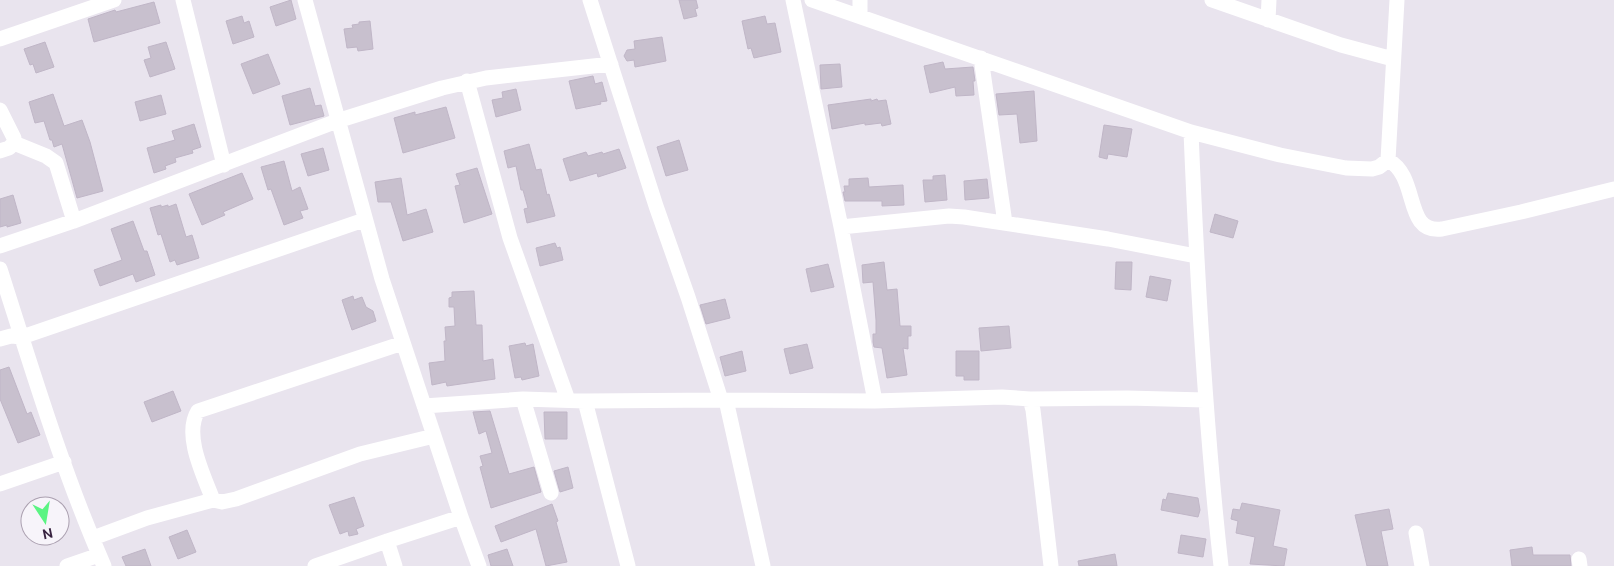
<svg xmlns="http://www.w3.org/2000/svg" width="1614" height="566" viewBox="0 0 1614 566" font-family="Ubuntu,sans-serif">
	<style>
		.building { fill: #c8c0ce; stroke: #c0b6c7 }
		.lines { fill: none; stroke-linecap: round; stroke-linejoin: round }
		.minor { stroke: #fff; stroke-width: 15 }
	</style>
	<rect width="100%" height="100%" fill="#e9e4ee"/>
	<path class="building" d="M291 0 296 19 276 26 270 7Z
		M679 0H696L698 8 695 9 697 16 684 19Z
		M154 2 160 23 94 42 88 19 115 10 116 12Z
		M242 16 244 23 249 21 254 37 233 44 226 21Z
		M765 16 767 24 775 23 781 52 754 58 751 48 748 49 742 21Z
		M370 21 373 49 358 51 357 47 347 48 344 29 353 28 352 25 359 24V22Z
		M662 37 666 61 635 67 634 60 627 61 624 56 627 50 635 49 634 41Z
		M45 42 54 67 36 73 33 64 30 65 24 49Z
		M166 42 175 69 150 77 144 60 151 58 148 47Z
		M268 54 280 84 253 94 241 64Z
		M943 62 945 69 973 67 975 81H973L974 95 956 96 955 87 930 93 924 66Z
		M840 64 842 87 821 89 820 65Z
		M593 76 595 84 602 82 607 101 600 102 601 104 576 109 569 81Z
		M310 88 315 106 321 105 324 116 290 125 282 96Z
		M516 89 521 110 496 117 492 100 503 98 502 92Z
		M1034 91 1037 141 1020 143 1017 114 999 115 996 94Z
		M53 94 64 126 82 120 90 142 103 191 77 198 62 144 54 147 52 140H50L44 121 35 123 29 102Z
		M161 95 166 114 140 121 135 102Z
		M871 99V101L877 99 878 101 886 100 891 124 882 126 881 123 865 125V123L832 129 828 105Z
		M446 107 455 138 403 153 394 118 415 112V115Z
		M194 124 201 147 192 150 193 153 175 158 176 162 165 166 166 169 154 173 147 148 175 140 172 131Z
		M1104 125 1132 129 1127 157 1108 154 1107 159 1099 157Z
		M679 140 688 170 666 176 657 147Z
		M529 144 536 170 541 169 547 195 549 194 555 216 527 223 524 209 528 208 523 190H521L516 166 508 168 504 151Z
		M323 148 329 170 308 176 301 154Z
		M619 149 626 168 598 177 597 173 570 181 563 159 586 152 588 156 602 152 603 154Z
		M284 161 292 191 300 187 308 209 300 211 303 218 284 225 271 189 268 190 261 167Z
		M477 168 492 214 464 223 455 186 460 185 456 174Z
		M242 173 253 199 223 212 225 215 202 225 189 194Z
		M945 175 947 200 925 202 923 180H933V176Z
		M401 178 407 215 426 209 433 232 403 241 391 202H378L375 182Z
		M868 178 869 187 903 185 904 205 882 206V201H845L843 192H845L844 186H849V179Z
		M987 179 989 198 965 200 964 181Z
		M13 195 21 223 7 227V225L0 227V199Z
		M176 204 186 237 192 235 199 258 177 265 175 260 170 262 161 234 158 235 150 208 161 205V207L168 205V207Z
		M1215 214 1238 221 1233 238 1210 232Z
		M133 221 144 251H147L155 275 136 282 133 274 100 286 94 270 122 260 111 229Z
		M555 243 557 248 560 247 563 260 540 266 536 248Z
		M884 262 887 290 897 289 900 326H911V336H908V349L903 348 907 375 887 378 882 348 874 347 873 342V334H876V320L873 282 863 283 862 265Z
		M1116 262H1132L1131 290 1115 289Z
		M828 264 834 287 811 292 806 269Z
		M1150 276 1171 280 1167 301 1146 297Z
		M474 291 476 325H482L483 361 493 359 495 379 447 386 446 382 432 385 429 363 445 361 444 341H446L445 327 455 326 454 307H449V298L452 297V292Z
		M353 296 354 300 362 297 366 307 373 311 376 321 352 330 342 300Z
		M725 299 730 318 706 324 700 305Z
		M1009 326 1011 348 981 351 979 328Z
		M525 343 526 346 533 344 539 376 522 380 521 377 515 378 509 346Z
		M807 344 813 368 790 374 784 349Z
		M742 351 746 371 725 376 720 357Z
		M956 351H979V380H964V376H956Z
		M9 367 27 414 31 412 40 435 18 443 0 399V370Z
		M173 391 181 411 152 422 144 402Z
		M490 411 509 474 534 467 541 492 491 508 480 467 483 466 480 456 492 453 486 431 479 434 473 412Z
		M544 412H567V439H545Z
		M568 467 573 488 560 492 554 471Z
		M1168 493 1198 498 1200 510 1198 517 1161 510 1163 499 1166 500Z
		M354 497 364 526 356 529 358 534 349 536 348 531 340 534 329 505Z
		M1242 503 1280 510 1273 546 1287 549 1284 566 1250 564 1255 537 1236 533 1238 521 1231 519 1233 509 1240 510Z
		M552 504 558 521 556 522 567 562 546 566 536 529 501 542 495 526Z
		M1389 509 1393 529 1381 531 1388 566H1367L1355 515Z
		M187 530 196 552 178 559 169 537Z
		M1181 535 1206 539 1203 557 1178 553Z
		M1532 547 1533 555H1570L1571 566H1512L1510 550Z
		M145 549 151 566H126L122 557Z
		M507 549 513 566H491L488 555Z
		M1115 554 1117 566H1079L1078 561Z"/>
	<g class="lines">
		<path class="minor" d="M183 0 224 165
			M305 0 382 279 461 517 479 566
			M590 0 656 206 688 297 721 400
			M793 0 841 227 875 401
			M812 0 1191 132 1280 155 1346 168 1372 169 1379 167 1388 160
			M1212 0 1341 45 1393 59
			M1397 0 1388 160C1420 177 1403 234 1442 229L1521 212 1614 189
			M860 16V0
			M1268 20 1269 0
			M0 39 114 0
			M981 58 1005 223
			M467 81 510 238 568 400
			M0 110 14 138V143L9 148 0 151
			M1191 132C1197 277 1205 422 1221 566
			M14 143 46 156 56 163 74 221
			M841 227 949 216 964 217 1108 239 1196 256
			M0 246 74 221 337 121 442 88 486 78 611 64
			M0 269C32 369 62 470 104 566
			M0 339 11 336 22 337 364 220
			M403 343 198 411C183 435 204 476 213 500L222 502 236 499 360 454 434 436
			M523 399 551 493
			M1030 399 1127 398 1205 400
			M726 400 763 566
			M585 401 628 566
			M424 406 523 399 585 401 721 400 875 401 1002 397 1030 399 1033 410 1051 566
			M0 484 64 462
			M1416 533 1422 566
			M93 538 147 518 213 500
			M387 541 395 566
			M1579 559 1580 566
			M67 566 99 555
			M315 566 387 541 461 517"/>
	</g>
	<g transform="translate(45 521) rotate(168)"><circle r="24" fill="#f7f4fa" stroke="#aba0b0"/>
	<path d="M0-4L9 19L0 12L-9 19Z" fill="#5bf483"/>
	<text y="-8" font-size="14" font-weight="bold" text-anchor="middle" fill="#382340">N</text>
	</g>
</svg>
